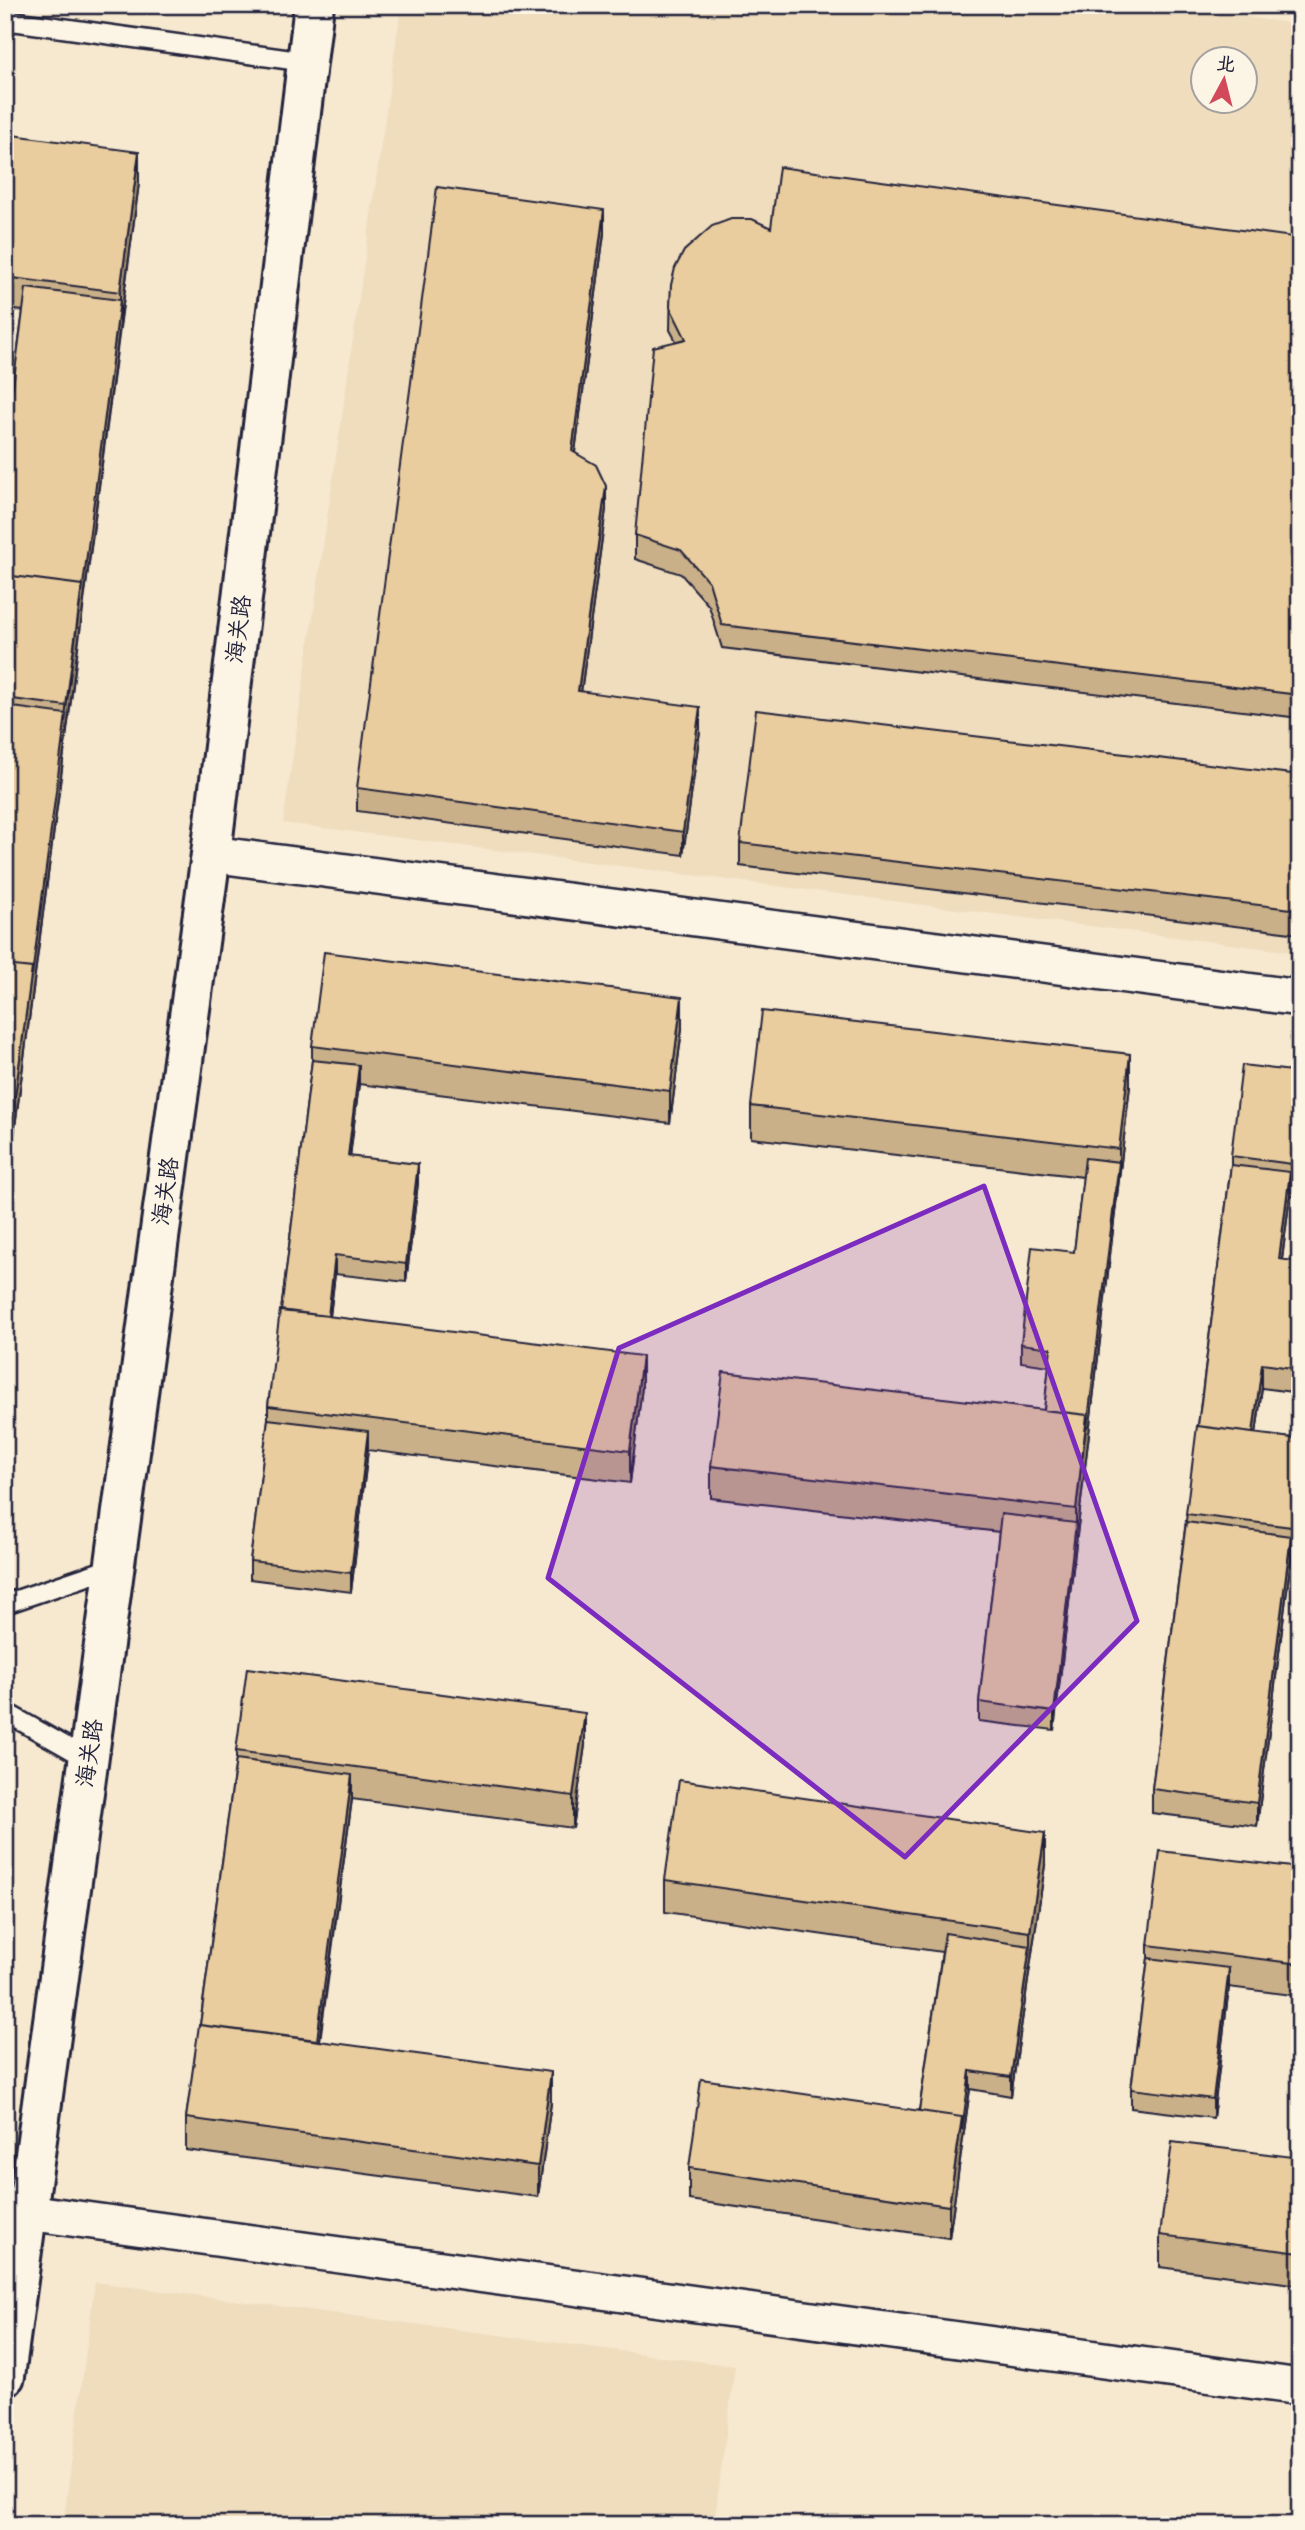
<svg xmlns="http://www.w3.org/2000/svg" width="1305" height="2530" viewBox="0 0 1305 2530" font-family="Itim,'LXGW WenKai TC',sans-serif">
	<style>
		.built { fill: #efddbe; fill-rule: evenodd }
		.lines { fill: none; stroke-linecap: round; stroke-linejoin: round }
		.lane-casing { stroke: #22223b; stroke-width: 23 }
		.street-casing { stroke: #22223b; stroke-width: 40 }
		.secondary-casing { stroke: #22223b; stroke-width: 44 }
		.lane { stroke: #fcf5e5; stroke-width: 18 }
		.street { stroke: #fcf5e5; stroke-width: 35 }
		.secondary { stroke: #fcf5e5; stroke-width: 38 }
		.wall { fill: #c9b088; stroke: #22223b; stroke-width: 2 }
		.shaded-wall { fill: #a4906f; stroke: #22223b; stroke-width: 2 }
		.building { fill: #eacd9e; stroke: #22223b; stroke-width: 2 }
		.marked { fill: #7b2cbf; fill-opacity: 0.2; stroke: #7b2cbf; stroke-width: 5; stroke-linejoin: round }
		.labels { text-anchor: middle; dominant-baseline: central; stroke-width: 6; stroke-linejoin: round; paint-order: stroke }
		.street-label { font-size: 23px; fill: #22223b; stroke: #fcf5e5 }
	</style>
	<rect width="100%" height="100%" fill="#f7e9d0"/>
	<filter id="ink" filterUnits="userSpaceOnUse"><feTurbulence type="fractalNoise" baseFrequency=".0143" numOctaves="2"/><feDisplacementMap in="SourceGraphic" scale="14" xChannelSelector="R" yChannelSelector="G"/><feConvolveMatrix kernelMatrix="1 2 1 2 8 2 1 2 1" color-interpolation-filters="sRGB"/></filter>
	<g filter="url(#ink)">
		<path class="built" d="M419 5H1171L1300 25V953L283 823 400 14ZM1204 60H1246V102H1204Z
			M95 2282 735 2366 714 2525H63Z"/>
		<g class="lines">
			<g class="lane-casing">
				<path id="lane" d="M5 20 306 62
					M5 1604 114 1567
					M5 1712 88 1759"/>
			</g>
			<g class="street-casing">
				<path id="street" d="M211 854 1300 998
					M27 2212 1300 2387"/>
			</g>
			<g class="secondary-casing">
				<path id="secondary" d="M5 2376 211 854 314 5"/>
			</g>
			<use href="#lane" class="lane"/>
			<use href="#street" class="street"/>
			<use href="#secondary" class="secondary"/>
		</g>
		<path class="wall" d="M5 134 139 183 5 1203V447L23 311 5 309Z
			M771 228 1300 238V718L722 648 709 606 681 574 635 559V535L676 341 670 330 671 285Z
			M604 233 575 452 606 509 581 691 700 731 683 855 357 811V788Z
			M1300 775V934L740 866V843Z
			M682 1029 670 1123 359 1084 350 1156 418 1183 406 1282 335 1274 330 1317 642 1387 630 1483 368 1450 351 1592 250 1579V1561L268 1419V1406L281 1311 312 1060V1046Z
			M1300 1072V1197L1290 1196 1282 1260 1300 1262V1393L1262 1388 1256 1434 1300 1439V1560L1291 1559 1257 1826 1152 1813V1789L1231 1165V1156Z
			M1130 1086 1054 1730 979 1721V1702L999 1532 711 1498V1466L1044 1410 1049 1366 1021 1362V1344L1074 1252 1083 1177 751 1138V1106Z
			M585 1745 573 1828 352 1799 320 2041 551 2103 538 2197 186 2150V2118L200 2025 236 1759V1751Z
			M1045 1865 1011 2096 970 2089 949 2238 689 2200V2168L919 2111 942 1952 665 1912V1880Z
			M1300 1868V1996L1229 1987 1213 2118 1131 2108V2089L1148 1958V1945Z
			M1300 2158V2285L1160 2267V2235Z"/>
		<path class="shaded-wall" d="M139 152V183L120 324V292Z
			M604 210V233L572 474V451Z
			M120 300V324L5 1203V1179L15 1104V1096Z
			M606 486V509L578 715V691Z
			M700 707V731L683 855V832Z
			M682 997V1029L670 1123V1091Z
			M1130 1054V1086L1054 1730V1712L1076 1523V1509L1119 1163V1149Z
			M359 1065V1084L348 1174V1156Z
			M418 1164V1183L406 1282V1264Z
			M1290 1172V1195L1279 1283V1259Z
			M335 1255V1274L326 1348V1329Z
			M642 1356V1387L630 1483V1451Z
			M1262 1364V1388L1252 1465V1441Z
			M368 1431V1450L351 1592V1573Z
			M1291 1536V1559L1257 1826V1803Z
			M585 1713V1745L573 1828V1796Z
			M352 1775V1799L315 2072V2048Z
			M1045 1833V1865L1011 2096V2077L1030 1946V1932Z
			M1229 1968V1987L1213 2118V2099Z
			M970 2071V2089L949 2238V2206L962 2117Z
			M551 2072V2103L538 2197V2166Z"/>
		<path class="building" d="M5 134 139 152 120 292 5 277Z
			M779 167 1300 238V695L722 625 709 582 681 550 635 535 653 347 686 339 670 307 671 285 675 268 684 251 712 226 731 219H752L771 228Z
			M437 187 604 210 572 451 596 465 606 486 578 691 700 707 683 832 357 788Z
			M26 288 120 300 82 593V585L5 575V447Z
			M5 575 82 585 66 706 5 698Z
			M5 706 66 714 32 976V968L5 965Z
			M756 710 1300 775V910L740 843Z
			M324 952 682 997 670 1091 312 1046Z
			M5 965 32 968 15 1096 5 1095Z
			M762 1011 1130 1054 1119 1149 751 1106Z
			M312 1060 359 1065 348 1156 418 1164 406 1264 335 1255 328 1316 281 1311Z
			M1242 1065 1300 1072V1165L1231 1156Z
			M5 1103 15 1104 5 1179Z
			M1085 1158 1119 1162 1087 1428V1415L1044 1410 1051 1348 1021 1344 1032 1247 1074 1252Z
			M1231 1165 1290 1172 1279 1259 1300 1262V1369L1262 1364 1253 1433 1198 1426Z
			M280 1310 642 1356 630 1451 268 1406Z
			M723 1372 1087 1415 1076 1509 711 1466Z
			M268 1419 368 1431 351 1573 250 1561Z
			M1197 1426 1300 1439V1528L1186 1514Z
			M1001 1514 1076 1523 1054 1712 979 1702Z
			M1186 1522 1291 1536 1257 1803 1152 1789Z
			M247 1668 585 1713 573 1796 236 1751Z
			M236 1759 352 1775 317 2040 200 2025Z
			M679 1780 1045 1833 1030 1932 665 1880Z
			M1160 1851 1300 1868V1964L1148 1945Z
			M945 1933 1030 1946 1011 2077 970 2071 962 2130V2117L919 2111Z
			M1148 1958 1229 1968 1213 2099 1131 2089Z
			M199 2025 551 2072 538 2166 186 2118Z
			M701 2079 962 2117 949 2206 689 2168Z
			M1172 2142 1300 2158V2253L1160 2235Z"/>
	</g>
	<path class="marked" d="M984 1186 1137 1621 905 1857 548 1578 619 1348Z"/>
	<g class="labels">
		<g class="street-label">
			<text transform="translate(238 629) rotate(-83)">海关路</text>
			<text transform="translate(165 1191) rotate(-82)">海关路</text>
			<text transform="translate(89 1753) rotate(-82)">海关路</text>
		</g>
	</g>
	<rect width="1305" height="2530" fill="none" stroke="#fcf5e5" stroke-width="28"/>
	<rect x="14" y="14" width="1277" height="2502" fill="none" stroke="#22223b" stroke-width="2.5" filter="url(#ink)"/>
	<g transform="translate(1224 80) rotate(7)"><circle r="33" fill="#fcf5e5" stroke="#a5a1a1" stroke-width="2"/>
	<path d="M0-5L12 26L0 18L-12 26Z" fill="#d1495b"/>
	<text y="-10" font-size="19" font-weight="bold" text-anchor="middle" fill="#22223b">北</text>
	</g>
</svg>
